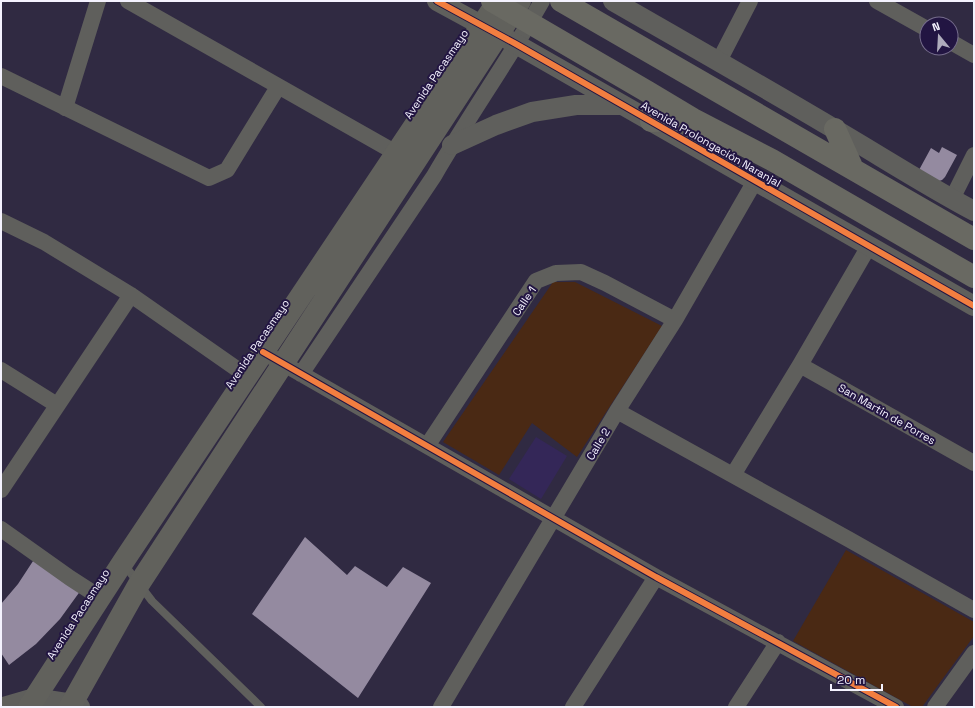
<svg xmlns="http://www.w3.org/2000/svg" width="975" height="708" viewBox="0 0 975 708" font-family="'Space Grotesk',sans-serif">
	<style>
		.built { fill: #342758 }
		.green { fill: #4a2914 }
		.building { fill: #948aa0 }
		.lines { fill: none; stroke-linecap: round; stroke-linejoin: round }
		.service { stroke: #5f5f5c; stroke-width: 8 }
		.minor { stroke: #5f5f5c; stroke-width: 16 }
		.tertiary { stroke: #5f5f5c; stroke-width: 20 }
		.secondary { stroke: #61615c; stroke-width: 22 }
		.primary { stroke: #696962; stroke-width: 22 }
		.cycleway-casing { stroke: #221542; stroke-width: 8 }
		.cycleway { stroke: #f27e40; stroke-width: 6 }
		.labels { text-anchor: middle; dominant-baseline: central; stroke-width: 4; stroke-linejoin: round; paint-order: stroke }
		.street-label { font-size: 11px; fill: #f4f2fe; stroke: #221542 }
	</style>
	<rect width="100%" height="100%" fill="#302a42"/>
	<path class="built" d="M536 437 567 456 541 499 509 479Z"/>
	<path class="green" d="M553 282H575L662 326 577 457 532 423 499 475 443 442Z
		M846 550 974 622V636L922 707H913L793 641Z"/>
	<path class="building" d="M942 147 957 155 945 177 942 180 939 181 919 170 931 148 939 153Z
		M305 537 347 575 355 566 387 587 403 567 431 583 358 698 252 614Z
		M35 558 81 590 60 619 36 644 9 665 1 653V604L18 584Z"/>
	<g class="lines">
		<path class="service" d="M123 563 152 601 261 707"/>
		<path class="minor" d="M128 1 405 158
			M877 1 927 29
			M951 42 974 55
			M719 61 750 1
			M1 76 209 178 227 170 278 87
			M65 108 98 1
			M952 199 974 155
			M1 221 44 242 131 295 247 376
			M263 352 656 577 896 707
			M800 365 974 463
			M1 370 57 405
			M301 374 434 176C468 117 508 61 542 1
			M617 411 850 540 974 610
			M427 446 536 281 556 273 581 272 605 283 675 320
			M733 475 800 365 869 246
			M1 490 131 295
			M1 529 70 578 101 598
			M441 707 617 411 675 320 755 181
			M573 707 656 577
			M736 707 778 642
			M935 707 974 653"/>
		<path class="tertiary" d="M437 1 516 44 974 306
			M613 1C688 44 762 86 836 130 882 157 927 186 974 211
			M452 145 496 125 532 112 576 105H621
			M3 707 34 698 73 704 80 707"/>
		<path class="secondary" d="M29 707 123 562 498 1
			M70 707 139 584 520 1"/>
		<path class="primary" d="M492 1 648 92 693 119 772 160 974 277
			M561 1 974 239
			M651 121 693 119
			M835 129 853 169"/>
		<g class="cycleway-casing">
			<path id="cycleway" d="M437 1 516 44 974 306
				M263 352 656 577 896 707"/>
		</g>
		<use href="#cycleway" class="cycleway"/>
	</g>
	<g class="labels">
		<g class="street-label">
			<text transform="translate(436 74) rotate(-56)">Avenida Pacasmayo</text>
			<text transform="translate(711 144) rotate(30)">Avenida Prolongación Naranjal</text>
			<text transform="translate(524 301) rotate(-56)">Calle 1</text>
			<text transform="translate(257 344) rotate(-56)">Avenida Pacasmayo</text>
			<text transform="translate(887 414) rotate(30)">San Martin de Porres</text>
			<text transform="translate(598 444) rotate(-59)">Calle 2</text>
			<text transform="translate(78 614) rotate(-57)">Avenida Pacasmayo</text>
		</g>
	</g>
	<rect width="975" height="708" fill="none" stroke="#f4f2fe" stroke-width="4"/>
	<g transform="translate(939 36) rotate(342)"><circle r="19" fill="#221542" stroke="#766d8d"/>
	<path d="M0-3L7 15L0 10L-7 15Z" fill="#afacbc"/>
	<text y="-6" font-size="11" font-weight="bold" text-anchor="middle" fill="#f4f2fe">N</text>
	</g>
	<path d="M831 684v6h51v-6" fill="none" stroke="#f4f2fe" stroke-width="2"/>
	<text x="837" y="684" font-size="12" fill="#f4f2fe" stroke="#221542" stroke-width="3" paint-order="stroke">20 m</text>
</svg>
